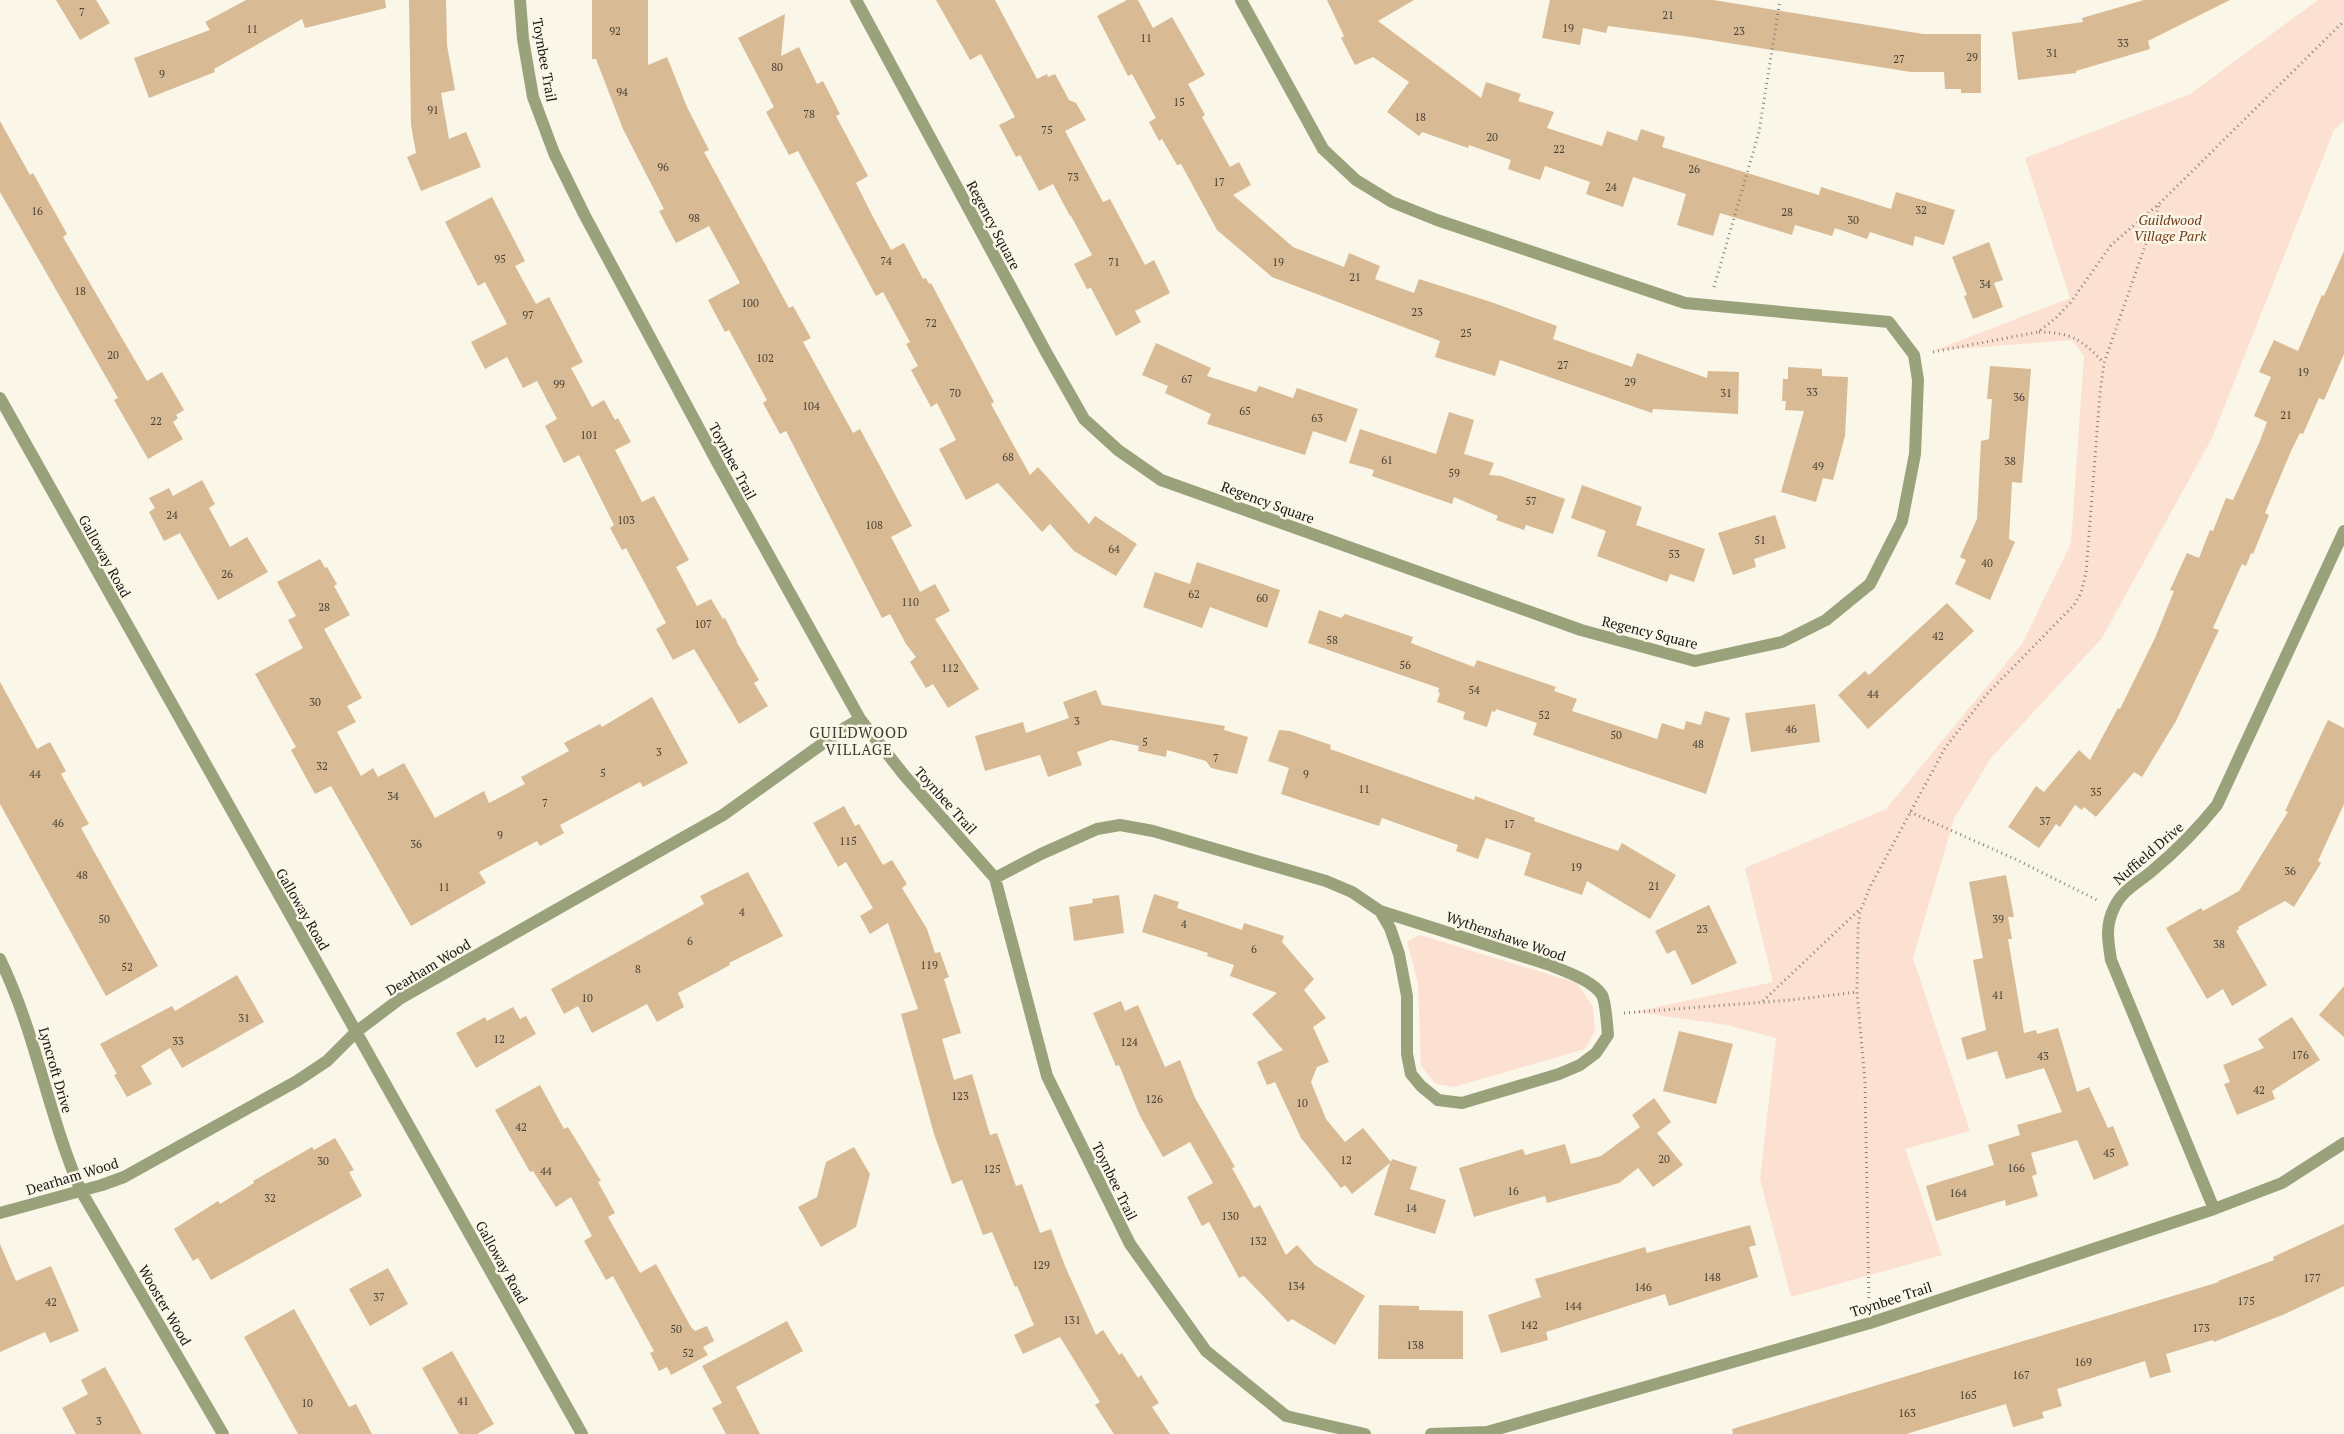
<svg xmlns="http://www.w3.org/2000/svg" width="2344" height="1434" viewBox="0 0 2344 1434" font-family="'PT Serif',serif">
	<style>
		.green { fill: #fce1d3 }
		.building { fill: #d8bb95 }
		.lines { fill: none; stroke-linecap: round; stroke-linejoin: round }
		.path { stroke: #858379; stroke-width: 3; stroke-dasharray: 1 4; stroke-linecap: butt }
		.minor { stroke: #9aa27c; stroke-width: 12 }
		.labels { text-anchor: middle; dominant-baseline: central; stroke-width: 5; stroke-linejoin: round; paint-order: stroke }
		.number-label { font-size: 11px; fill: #494134 }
		.street-label { font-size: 14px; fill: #191813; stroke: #faf6e8 }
		.park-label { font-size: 14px; font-style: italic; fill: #703a15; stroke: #faf6e8 }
		.neighbourhood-label { font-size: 15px; letter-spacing: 1px; fill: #3d3b30; stroke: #faf6e8 }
	</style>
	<rect width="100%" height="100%" fill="#faf6e8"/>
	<path class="green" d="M2318 0H2344V121L2334 130 2212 438 2102 638 1991 758 1954 819 1913 958 1970 1131 1905 1149 1942 1255 1791 1297 1760 1179 1776 1038 1727 1025 1634 1012 1773 982 1745 868 1886 809 2022 644 2071 543 2084 356 2072 340 1933 351 2070 298 2025 158 2190 94Z
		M1420 935 1577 983 1593 1007 1595 1031 1585 1049 1454 1087 1436 1084 1421 1066 1418 983 1407 942Z"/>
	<path class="building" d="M56 0H96L110 23 80 40Z
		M246 0H385L386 8 305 28 302 19 214 69 215 72 149 98 134 58 210 30 205 22Z
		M409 0H446L447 45 455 90 441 93 449 139 466 132 481 167 421 191 407 157 416 153 411 125Z
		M592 0H648V65L667 57 687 107 709 150 704 152 789 308 793 306 811 338 803 342 853 433 860 429 912 526 891 537 920 592 935 584 950 611 935 619 979 689 948 708 933 684 926 688 910 662 916 657 906 644 890 614 882 618 786 431 780 434 763 403 767 400 729 330 725 332 708 300 740 283 709 226 676 243 659 211 664 209 623 129 596 59H592Z
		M936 0H995L1037 79 1047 74 1048 77 1055 74 1069 100 1076 103 1086 120 1065 131 1103 202 1110 199 1145 265 1154 260 1170 293 1135 311 1141 322 1116 336 1091 288 1087 289 1074 264 1092 255 1071 216H1070L1053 184 1039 191 1020 155 1016 157 999 125 1015 117 981 54 970 60Z
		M1127 0H1138L1153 28 1172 17 1205 75 1188 84 1205 115 1202 117 1230 167 1239 162 1251 185 1233 195 1293 247 1344 267 1349 253 1380 266 1375 279 1414 293 1419 279 1491 302 1557 326 1553 339 1632 367 1637 353 1707 378 1708 371 1739 372 1738 414 1653 409 1652 413 1500 360 1495 376 1435 357 1440 341 1272 277 1217 230 1181 164 1177 165 1162 139 1159 141 1149 122 1156 118 1132 74 1128 76 1097 16Z
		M1327 0H1414L1378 21 1481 98 1486 82 1521 94 1518 101 1554 112 1547 128 1602 146 1607 131 1637 141 1641 129 1665 137 1662 147 1819 195 1821 187 1891 209 1896 192 1955 210 1944 245 1915 236 1913 246 1870 232 1867 239 1835 228 1832 236 1795 225 1792 235 1720 213 1713 236 1677 225 1686 194 1633 177 1623 207 1586 194 1590 182 1545 166 1540 180 1508 169 1511 160 1469 145 1468 148 1422 132 1419 136 1387 112 1409 82 1373 57 1355 65 1341 38 1344 36Z
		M1550 0H1713L1923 34H1981V93H1961V89H1945L1944 72H1911L1691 37 1608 26 1606 33 1583 28 1580 45 1542 38Z
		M2144 0H2230L2148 41 2150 49 2076 71V73L2018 80 2012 32 2083 22 2082 18Z
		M785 14 781 56 799 47 817 84 823 81 840 114 836 116 868 176 856 183 872 215 891 250 904 243 923 279 926 278 929 284 931 283 994 402 991 404 1030 475 1038 467 1089 524 1095 516 1137 544 1116 576 1074 551 1050 524 1042 532 998 483 966 500 939 449 956 440 937 403 931 407 911 370 918 366 906 344 910 342 883 292 876 296 798 151 789 155 766 112 774 107 738 38Z
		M0 121 30 175 33 173 67 234 63 237 147 381 162 372 184 410 176 415 178 418 173 422 183 439 148 459 114 400 118 398 0 192Z
		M492 197 525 261 515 266 536 304 549 297 583 362 571 368 592 407 604 400 615 420 618 418 631 442 615 450 642 502 654 496 689 560 676 567 697 606 711 599 723 619 725 618 737 641H736L759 680 754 683 768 706 739 724 694 649 673 660 656 629 666 623 626 548 622 550 610 528 614 525 579 455 564 463 545 426 557 419 537 381 523 388 507 357 485 369 471 342 507 324 485 282 478 286 445 222Z
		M1989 242 2003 280 1994 283 2003 307 1973 319 1964 296 1967 295 1952 257Z
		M2344 251V354L2324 400 2319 398 2303 434 2300 433 2291 451 2265 513 2269 515 2253 554 2251 553 2246 566 2242 564 2213 628 2219 630 2176 721 2142 777 2134 772 2096 817 2084 807 2082 810 2075 805 2060 827 2056 824 2039 848 2008 827 2036 786 2044 792 2079 750 2090 760 2118 708 2120 709 2155 638 2174 591 2170 590 2187 553 2199 558 2210 530 2213 531 2226 498 2233 500 2260 441 2267 422 2254 416 2271 377 2259 372 2274 340 2298 351 2322 295 2324 296Z
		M1156 343 1211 368 1207 376 1256 392 1259 386 1293 398 1297 388 1358 409 1346 442 1313 431 1305 455 1207 424 1211 414 1165 393 1168 386 1142 375Z
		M1990 366 2031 369 2022 483 2012 482 2009 539 2015 542 1990 600 1955 584 1966 560 1960 557 1977 519 1981 441 1989 439 1992 399H1987Z
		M1788 367 1822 369V376L1848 377 1845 436 1833 480 1823 478 1816 502 1781 492 1804 411 1785 410 1786 401H1782L1783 379H1788Z
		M1449 412 1474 420 1464 454 1494 463 1489 475 1501 476 1565 499 1553 534 1526 525 1524 530 1496 520 1498 516 1454 497 1452 504 1372 476 1374 470 1349 463 1360 429 1436 454Z
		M202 480 215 504 209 508 230 547 247 537 268 572 218 600 180 533 164 541 149 512 155 508 149 498 169 488 173 496Z
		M1582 485 1642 507 1636 525 1705 549 1694 582 1670 574 1667 582 1597 556 1606 531 1571 518Z
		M1775 515 1786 548 1754 559 1756 567 1733 575 1718 533Z
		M320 559 325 568 327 567 337 584 334 586 350 615 324 629 362 698 347 706 356 722 337 732 361 776 373 768 378 777 404 763 435 818 484 791 489 803 525 784 521 777 569 751 564 743 600 724 602 727 652 697 688 763 643 787 640 782 560 825 564 833 540 846 537 841 479 872 486 883 411 926 331 786 315 794 291 750 296 747 255 674 303 648 288 620 296 616 277 582Z
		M1197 562 1280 590 1267 628 1210 607 1202 628 1143 607 1155 572 1190 584Z
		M1947 603 1974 631 1868 729 1838 695 1865 671 1869 675Z
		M1319 610 1341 618 1345 614 1413 637 1411 643 1474 667 1477 660 1556 687 1554 691 1577 699 1572 711 1657 739 1662 723 1684 730 1686 721 1701 725 1705 711 1730 718 1706 794 1533 735 1537 723 1496 709 1495 712 1492 711 1487 727 1463 719 1465 712 1437 702 1440 693 1438 692 1439 688 1308 643Z
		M0 682 37 749 50 742 66 771 61 774 89 824 81 828 158 966 106 996 0 804Z
		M1096 690 1102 705 1225 726 1224 730 1248 737 1237 774 1211 768 1206 761 1167 750 1166 757 1138 751 1139 746 1111 740 1077 752 1082 765 1048 777 1040 755 985 771 975 736 1023 722 1026 733 1069 718 1063 702Z
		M1815 704 1820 742 1751 752 1745 713Z
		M2328 720 2344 728V804L2318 861 2321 863 2294 907 2285 901 2238 927 2239 929 2236 931 2267 985 2232 1006 2223 989 2207 999 2166 928 2201 908 2203 911 2239 891 2288 812 2285 811Z
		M1279 730 1290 731 1331 745 1330 749 1474 800 1475 796 1535 818 1534 821 1618 851 1622 843 1676 875 1650 919 1587 881 1582 895 1524 875 1531 853 1486 838 1478 859 1456 851 1458 845 1382 818 1379 826 1281 794 1289 768 1268 761Z
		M844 806 855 826 859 824 883 865 892 860 907 884 902 888 927 929 935 953 940 952 949 977 944 979 961 1033 942 1039 954 1080 972 1074 990 1135 997 1133 1016 1186 1022 1184 1040 1233 1051 1229 1065 1266 1096 1335 1103 1330 1119 1355 1122 1353 1138 1378 1141 1375 1159 1403 1152 1407 1170 1434H1114L1095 1405 1100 1402 1060 1337 1023 1354 1014 1335 1034 1325 1017 1286 1015 1287 992 1232 983 1235 962 1180 952 1184 934 1134 901 1014 918 1009 888 923 870 934 860 916 873 908 846 862 838 867 813 823Z
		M748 872 783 936 729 963 730 965 678 993 684 1007 657 1022 647 1004 592 1033 578 1006 564 1014 551 989 704 904 700 896Z
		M2006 875 2014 917H2008L2012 939H2008L2024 1033 2036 1030 2037 1034 2058 1028 2077 1092 2089 1087 2108 1128 2113 1126 2129 1165 2094 1180 2077 1140 2031 1153 2037 1174 2032 1176 2038 1196 2006 1206 2005 1200 1936 1221 1926 1186 1994 1165 1988 1145 2020 1135 2017 1125 2062 1112 2044 1068 2006 1079 1997 1051 1967 1060 1961 1038 1986 1030 1973 960 1983 958 1969 882Z
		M1154 894 1179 902 1177 908 1242 930 1244 923 1284 936 1282 942 1314 979 1304 990 1326 1018 1313 1027 1329 1062 1317 1067 1311 1082 1326 1119 1345 1142 1363 1128 1391 1162 1392 1159 1417 1167 1410 1189 1446 1200 1435 1234 1374 1215 1390 1163 1352 1194 1345 1185 1341 1188 1301 1138 1275 1082 1267 1085 1257 1062 1283 1050 1252 1014 1277 993 1230 976 1234 965 1207 956 1208 953 1142 932Z
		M1119 895 1124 933 1074 941 1069 907 1093 903 1092 899Z
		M1709 905 1737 963 1692 985 1675 950 1667 954 1655 931Z
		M237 975 264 1022 182 1068 170 1048 141 1066 152 1084 127 1097 114 1075 117 1074 100 1044 172 1006 175 1011Z
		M2344 986V1037L2319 1015Z
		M1121 1001 1125 1011 1138 1005 1165 1067 1180 1060 1195 1098 1235 1167 1232 1168 1254 1208 1260 1205 1286 1255 1297 1245 1315 1265 1365 1296 1335 1345 1292 1319 1288 1322 1244 1276 1239 1278 1209 1222 1202 1226 1187 1197 1213 1183 1190 1142 1163 1157 1140 1116 1119 1065 1116 1066 1093 1013Z
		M513 1007 520 1019 526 1016 536 1034 476 1068 456 1033 485 1017 487 1021Z
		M2292 1017 2320 1060 2272 1091 2275 1099 2237 1115 2224 1084 2230 1082 2223 1065 2264 1048 2258 1039Z
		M1679 1031 1733 1044 1716 1104 1663 1091Z
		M540 1085 564 1129 568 1127 601 1181 598 1182 615 1213 608 1217 640 1273 656 1264 691 1327 695 1331 707 1326 714 1341 703 1347 708 1355 671 1375 667 1367 659 1371 650 1353 654 1351 613 1276 606 1280 584 1241 592 1236 571 1197 556 1207 533 1171 530 1172 495 1110Z
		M1654 1098 1671 1122 1657 1133 1683 1165 1653 1187 1638 1168 1619 1183 1547 1203 1545 1196 1474 1217 1459 1168 1523 1149 1525 1155 1565 1144 1571 1164 1601 1156 1640 1127 1632 1115Z
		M335 1138 354 1170 349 1172 362 1196 211 1280 198 1258 193 1261 174 1229 218 1201 220 1204 254 1183 253 1181 312 1147 314 1150Z
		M854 1147 870 1174 856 1227 821 1247 798 1207 817 1197 826 1162Z
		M2344 1224V1286L2285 1314 2214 1342 2213 1340 2166 1354 2171 1372 2150 1378 2145 1361 2057 1389 2062 1406 2042 1412 2044 1418 2013 1427 2006 1404 1906 1434H1733L1732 1429 2219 1282 2218 1281 2274 1260 2273 1257Z
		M1750 1225 1756 1245 1749 1247 1758 1277 1669 1306 1665 1294 1546 1332 1548 1340 1501 1353 1488 1315 1541 1297 1535 1279 1645 1247 1647 1253Z
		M0 1244 16 1281 51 1266 79 1331 50 1343 45 1332 0 1352Z
		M388 1268 408 1304 370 1326 349 1289Z
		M1379 1305 1419 1306V1310L1463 1311V1359H1378Z
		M294 1309 349 1407 356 1404 372 1434H298L244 1337Z
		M787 1321 803 1351 736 1387 760 1434H726L712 1408 722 1403 702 1366Z
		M452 1351 494 1424 477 1434H459L422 1368Z
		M105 1367 128 1408 142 1434H76L62 1408 88 1394 81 1380Z"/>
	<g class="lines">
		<path class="path" d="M1714 287 1759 132 1780 0
			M2039 332C2073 333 2081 339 2104 363
			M1933 352 2038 332 2056 318 2071 302 2111 245 2160 203 2344 21
			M1910 812 2015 859 2097 900
			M1763 1001 1860 909
			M1624 1013 1791 1000 1857 992
			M1869 1303 1865 1082 1857 992 1858 927 1860 912 1870 887 1945 748 1987 694 2074 605 2081 593 2086 573 2100 393 2104 363 2160 203"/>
		<path class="minor" d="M520 0 523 39 533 97 554 153 584 214 717 462 860 719 904 775 995 878 1047 1076 1130 1244 1206 1351 1286 1416 1365 1434
			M856 0 1046 352 1084 419 1118 450 1161 480 1581 630 1695 661 1782 642 1826 620 1870 584 1902 521 1915 454 1918 380 1914 355 1889 322 1685 303 1437 220 1392 202 1356 180 1323 149 1241 0
			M0 398C192 744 387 1089 582 1434
			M995 878 1041 854 1097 829 1120 825 1153 831 1326 881 1352 892 1380 911 1550 965C1566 972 1592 980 1602 995 1606 1003 1607 1025 1608 1035L1596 1053 1580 1065 1559 1074 1462 1103 1438 1100 1421 1086 1411 1074 1407 1054V996L1399 954 1390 928 1380 911
			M0 959C36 1033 48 1115 81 1191L223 1434
			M2214 1209 2111 960C2108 941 2105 926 2114 908 2122 890 2138 883 2152 871 2176 851 2197 830 2217 805L2344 531
			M0 1213 102 1185 124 1177 297 1081 327 1061 356 1032 401 998 723 815 843 729 860 719
			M1431 1434 1487 1432 1870 1323 2214 1209 2282 1183 2344 1143"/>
	</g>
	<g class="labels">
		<g class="number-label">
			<text x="82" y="12">7</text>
			<text x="1668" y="15">21</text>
			<text x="1568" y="28">19</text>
			<text x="252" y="29">11</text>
			<text x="615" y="31">92</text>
			<text x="1739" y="31">23</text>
			<text x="1146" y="38">11</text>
			<text x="2123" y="43">33</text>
			<text x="2052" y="53">31</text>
			<text x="1972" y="57">29</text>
			<text x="1899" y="59">27</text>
			<text x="777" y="67">80</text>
			<text x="162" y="74">9</text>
			<text x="622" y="92">94</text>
			<text x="1179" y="102">15</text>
			<text x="433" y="110">91</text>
			<text x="809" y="114">78</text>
			<text x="1420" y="117">18</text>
			<text x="1047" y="130">75</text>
			<text x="1492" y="137">20</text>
			<text x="1559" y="149">22</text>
			<text x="663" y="167">96</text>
			<text x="1694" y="169">26</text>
			<text x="1073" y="177">73</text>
			<text x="1219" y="182">17</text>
			<text x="1611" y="187">24</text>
			<text x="1921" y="210">32</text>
			<text x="37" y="211">16</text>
			<text x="1787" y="212">28</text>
			<text x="694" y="218">98</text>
			<text x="1853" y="220">30</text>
			<text x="500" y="259">95</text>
			<text x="886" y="261">74</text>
			<text x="1114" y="262">71</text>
			<text x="1278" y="262">19</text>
			<text x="1355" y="277">21</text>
			<text x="1985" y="284">34</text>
			<text x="80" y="291">18</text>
			<text x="750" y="303">100</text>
			<text x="1417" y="312">23</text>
			<text x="528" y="315">97</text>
			<text x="931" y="323">72</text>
			<text x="1466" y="333">25</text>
			<text x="113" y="355">20</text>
			<text x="765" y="358">102</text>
			<text x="1563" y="365">27</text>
			<text x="2303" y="372">19</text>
			<text x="1187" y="379">67</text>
			<text x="1630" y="382">29</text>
			<text x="559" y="384">99</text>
			<text x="1812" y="392">33</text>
			<text x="955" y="393">70</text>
			<text x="1726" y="393">31</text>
			<text x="2019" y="397">36</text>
			<text x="811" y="406">104</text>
			<text x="1245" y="411">65</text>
			<text x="2286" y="415">21</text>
			<text x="1317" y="418">63</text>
			<text x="156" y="421">22</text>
			<text x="589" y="435">101</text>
			<text x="1008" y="457">68</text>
			<text x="1387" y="460">61</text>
			<text x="2010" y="461">38</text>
			<text x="1818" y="466">49</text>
			<text x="1454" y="473">59</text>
			<text x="1531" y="501">57</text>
			<text x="172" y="515">24</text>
			<text x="626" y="520">103</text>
			<text x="874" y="525">108</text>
			<text x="1760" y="540">51</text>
			<text x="1114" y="549">64</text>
			<text x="1674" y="554">53</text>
			<text x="1987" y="563">40</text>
			<text x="227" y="574">26</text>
			<text x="1194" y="594">62</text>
			<text x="1262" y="598">60</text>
			<text x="910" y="602">110</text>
			<text x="324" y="607">28</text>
			<text x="703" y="624">107</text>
			<text x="1938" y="636">42</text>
			<text x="1332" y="640">58</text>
			<text x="1405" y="665">56</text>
			<text x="950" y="668">112</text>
			<text x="1474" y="690">54</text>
			<text x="1873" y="694">44</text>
			<text x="315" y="702">30</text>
			<text x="1544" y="715">52</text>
			<text x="1077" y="721">3</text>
			<text x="1791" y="729">46</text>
			<text x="1616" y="735">50</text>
			<text x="1145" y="742">5</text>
			<text x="1698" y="744">48</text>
			<text x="659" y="752">3</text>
			<text x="1216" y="758">7</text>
			<text x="322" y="766">32</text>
			<text x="603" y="773">5</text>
			<text x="35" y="774">44</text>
			<text x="1306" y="774">9</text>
			<text x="1364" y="789">11</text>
			<text x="2096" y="792">35</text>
			<text x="393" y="796">34</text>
			<text x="545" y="803">7</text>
			<text x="2045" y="821">37</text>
			<text x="58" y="823">46</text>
			<text x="1509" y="824">17</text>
			<text x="500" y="835">9</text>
			<text x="848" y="841">115</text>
			<text x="416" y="844">36</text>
			<text x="1576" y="867">19</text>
			<text x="2290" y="871">36</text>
			<text x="82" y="875">48</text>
			<text x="1654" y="886">21</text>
			<text x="444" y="887">11</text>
			<text x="742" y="912">4</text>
			<text x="104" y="919">50</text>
			<text x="1998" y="919">39</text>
			<text x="1184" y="924">4</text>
			<text x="1702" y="929">23</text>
			<text x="690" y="941">6</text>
			<text x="2219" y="944">38</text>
			<text x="1254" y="949">6</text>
			<text x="929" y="965">119</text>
			<text x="127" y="967">52</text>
			<text x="638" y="969">8</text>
			<text x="1998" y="995">41</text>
			<text x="587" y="998">10</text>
			<text x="244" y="1018">31</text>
			<text x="499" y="1039">12</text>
			<text x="178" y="1041">33</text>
			<text x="1129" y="1042">124</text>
			<text x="2300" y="1055">176</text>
			<text x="2043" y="1056">43</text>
			<text x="2259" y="1090">42</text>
			<text x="960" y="1096">123</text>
			<text x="1154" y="1099">126</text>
			<text x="1302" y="1103">10</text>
			<text x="521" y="1127">42</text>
			<text x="2109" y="1153">45</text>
			<text x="1664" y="1159">20</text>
			<text x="1346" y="1160">12</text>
			<text x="323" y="1161">30</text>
			<text x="2016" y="1168">166</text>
			<text x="992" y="1169">125</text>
			<text x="546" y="1171">44</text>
			<text x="1513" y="1191">16</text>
			<text x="1958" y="1193">164</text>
			<text x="270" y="1198">32</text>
			<text x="1411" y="1208">14</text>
			<text x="1230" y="1216">130</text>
			<text x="1258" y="1241">132</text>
			<text x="1041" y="1265">129</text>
			<text x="1712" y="1277">148</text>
			<text x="2312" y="1278">177</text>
			<text x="1296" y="1286">134</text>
			<text x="1643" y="1287">146</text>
			<text x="379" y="1297">37</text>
			<text x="2246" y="1301">175</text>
			<text x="51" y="1302">42</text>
			<text x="1573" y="1306">144</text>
			<text x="1072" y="1320">131</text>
			<text x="1529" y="1325">142</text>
			<text x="2201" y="1328">173</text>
			<text x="676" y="1329">50</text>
			<text x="1415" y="1345">138</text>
			<text x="688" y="1353">52</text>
			<text x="2083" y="1362">169</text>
			<text x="2021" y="1375">167</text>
			<text x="1968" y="1395">165</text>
			<text x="463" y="1401">41</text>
			<text x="307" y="1403">10</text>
			<text x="1907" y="1413">163</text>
			<text x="99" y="1421">3</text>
		</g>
		<g class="street-label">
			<text transform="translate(545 60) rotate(80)">Toynbee Trail</text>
			<text transform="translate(994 225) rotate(62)">Regency Square</text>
			<text transform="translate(733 461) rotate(62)">Toynbee Trail</text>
			<text transform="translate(1268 502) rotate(20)">Regency Square</text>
			<text transform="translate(105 556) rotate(61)">Galloway Road</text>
			<text transform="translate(1650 632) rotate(14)">Regency Square</text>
			<text transform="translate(946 800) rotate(48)">Toynbee Trail</text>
			<text transform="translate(2148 853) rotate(-41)">Nuffield Drive</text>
			<text transform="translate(303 909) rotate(60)">Galloway Road</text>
			<text transform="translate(1506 936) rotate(19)">Wythenshawe Wood</text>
			<text transform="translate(428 967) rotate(-31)">Dearham Wood</text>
			<text transform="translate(56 1070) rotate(74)">Lyncroft Drive</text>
			<text transform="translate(72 1176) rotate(-17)">Dearham Wood</text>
			<text transform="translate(1115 1181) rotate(64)">Toynbee Trail</text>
			<text transform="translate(502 1262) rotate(61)">Galloway Road</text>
			<text transform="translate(1891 1299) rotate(-18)">Toynbee Trail</text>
			<text transform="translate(165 1305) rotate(60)">Wooster Wood</text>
		</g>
		<g class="park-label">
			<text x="2170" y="219">Guildwood<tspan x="2170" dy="16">Village Park</tspan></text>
		</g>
		<g class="neighbourhood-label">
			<text x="859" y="732">GUILDWOOD<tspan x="859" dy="17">VILLAGE</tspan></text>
		</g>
	</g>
</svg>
